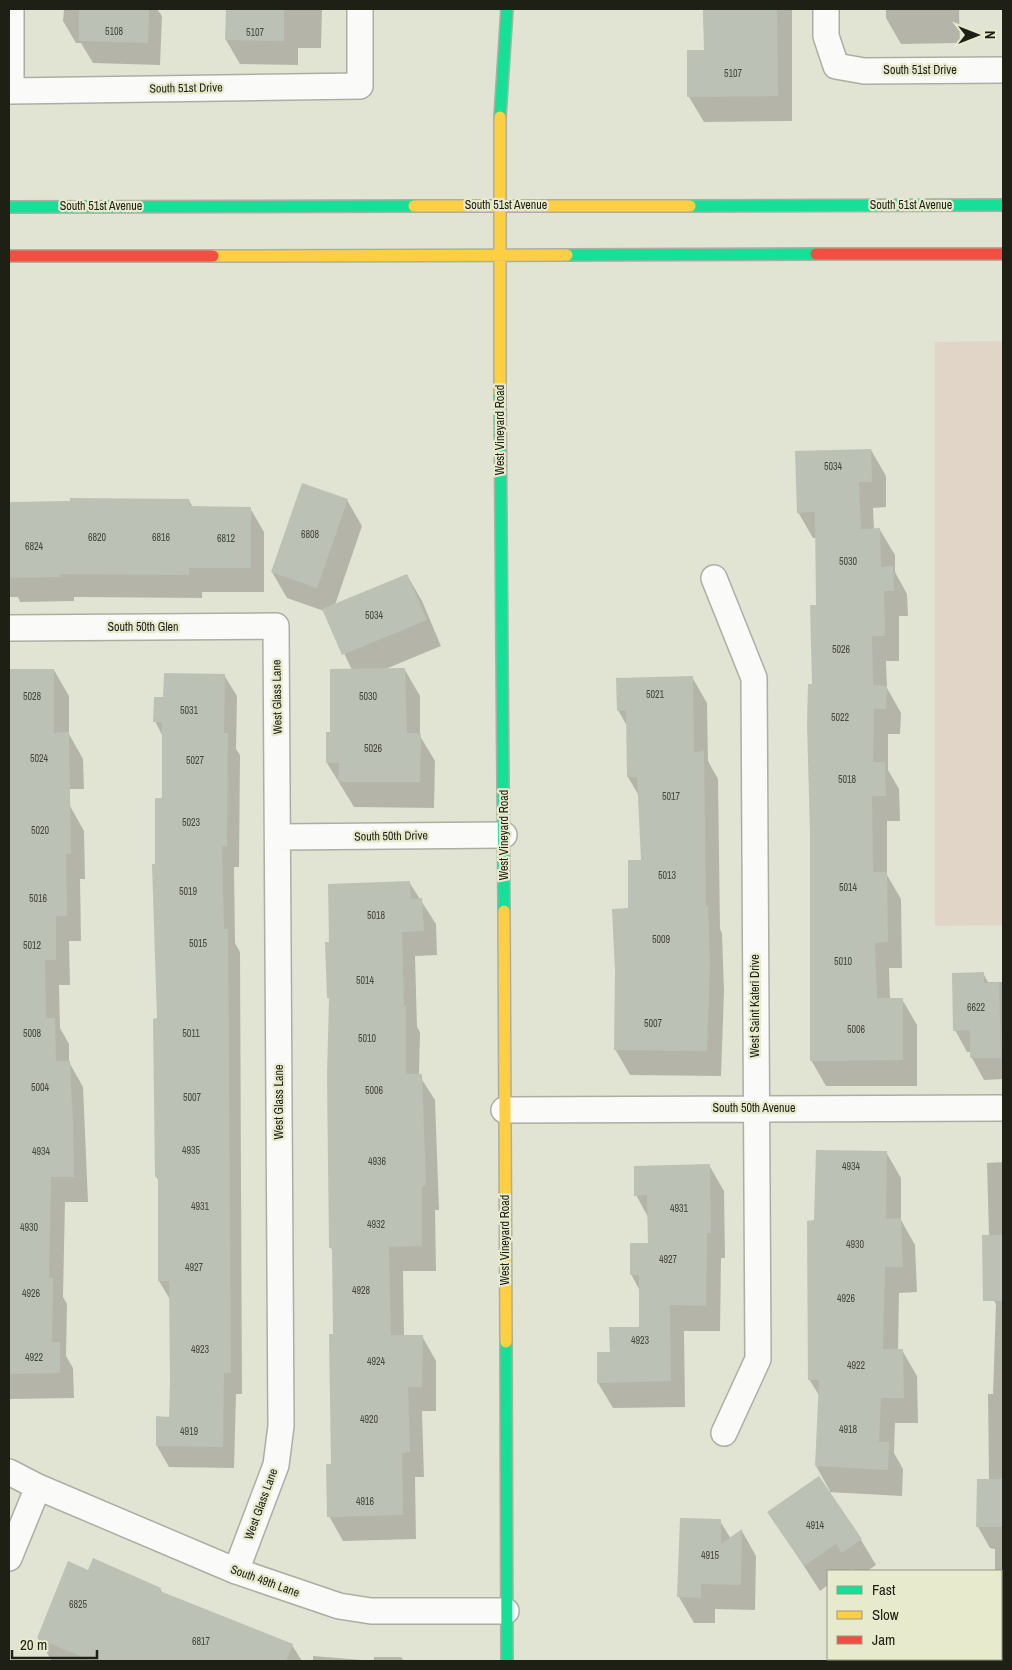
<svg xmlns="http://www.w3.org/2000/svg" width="1012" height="1670" viewBox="0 0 1012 1670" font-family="'Archivo Narrow',sans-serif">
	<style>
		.green { fill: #e0d5c7 }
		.shadow { fill: #0003 }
		.building { fill: #bcc1b6 }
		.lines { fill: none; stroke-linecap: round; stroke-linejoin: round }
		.street-casing { stroke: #adaea2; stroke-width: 28 }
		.fast-casing { stroke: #adaea2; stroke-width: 14 }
		.slow-casing { stroke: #adaea2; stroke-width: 14 }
		.jam-casing { stroke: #adaea2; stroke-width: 14 }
		.street { stroke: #fafbf8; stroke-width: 25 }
		.fast { stroke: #16e098; stroke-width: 11 }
		.slow { stroke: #ffcf43; stroke-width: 11 }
		.jam { stroke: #f24e42; stroke-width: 11 }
		.labels { text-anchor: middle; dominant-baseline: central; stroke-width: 4.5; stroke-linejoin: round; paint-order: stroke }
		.number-label { font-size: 10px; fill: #46483d }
		.street-label { font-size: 12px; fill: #1e1f15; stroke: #e7eacc }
	</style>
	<rect width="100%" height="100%" fill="#e1e3d3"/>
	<path class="green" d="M1003 341V925L935 926V342Z"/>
	<path class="shadow" d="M64 9H157L162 16 160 65 93 63 81 43H76L63 21Z
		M227 9H322L321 48H298V65L240 64 226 40Z
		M703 9H792V121L704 122 689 97 705 51Z
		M886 9H959L960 43 901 44 886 18Z
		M871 450 886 476V507L873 508 874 530H880L895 555V572L907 594 908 616H899V661H886L887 688 901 713 900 734H888V770L899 789 900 821H887V875L901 899 902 968H889L890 999H902L917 1025V1086H826L811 1060 813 685 817 606 816 538H813L798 512Z
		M189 500 193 508H250L264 532V592H202V598L74 597V601L20 602 18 597H9V503Z
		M347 500 362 526 335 605 407 575 422 601 441 646 383 670H405L420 696V736L435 761 434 808 354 807 327 763V734H332L352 670 324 611 287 598 272 572Z
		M9 670H54L69 696V734L83 759 84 789H9Z
		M224 675 237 696 236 749 240 755 239 867H234L235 943 240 952 242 1394H236L234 1468 169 1467 157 1446 170 1418 171 1301 159 1281V1182L156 1176 158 1020 157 865 163 799V737L155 721 164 699Z
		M692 677 707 703 708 761 718 779 720 929 722 933 724 991 721 1076 630 1075 615 1049 630 909 642 861 639 796 628 777 627 726 618 710Z
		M70 806 84 831 85 879H80L81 941H69L70 985H59L60 1028 69 1044V1062L83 1087 88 1202H65L63 1297 67 1304 66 1356 73 1368 74 1398 9 1399V807Z
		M409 882 436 924 437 955 415 956 417 1027 420 1032 419 1075 435 1100 439 1210H435L436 1271H403L404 1336H422L436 1361V1411H422L424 1477H415L416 1539 343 1541 329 1516 332 1465 335 1336 333 1252 331 1248 330 1001 329 998 331 943Z
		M983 973 988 982H1003V1079L984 1080 972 1058 971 1052H967L955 1030Z
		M886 1152 901 1178V1220L915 1245 917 1292 899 1293 898 1350H902L917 1376 918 1423H895L894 1453 903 1469 902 1496 828 1492 830 1491 816 1466 820 1397 809 1379 816 1222Z
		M1003 1162V1661H985V1659H1001V1571H995V1549L990 1548 978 1527 989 1480 988 1394H993L996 1304 984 1284 989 1236 987 1163Z
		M709 1165 724 1191 725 1258H721L720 1331H684L685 1407 613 1408 598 1383 611 1353 640 1328V1291L631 1274 649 1244 648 1217 636 1195Z
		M769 1512 861 1540 876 1565 867 1571H854L852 1569 849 1571H828V1585L820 1591Z
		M720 1521 731 1539 742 1531 756 1556 755 1610 715 1609V1623H694L679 1597Z
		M89 1571 160 1589 163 1593 292 1645 302 1661H52L38 1638Z
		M313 1656 374 1661V1657H401L404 1661H313Z"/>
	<path class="building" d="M79 9H149L148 43 79 41Z
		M226 9H284V41L225 40Z
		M703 9H777L778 96 687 97V50H704Z
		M871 449 872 482H859L861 529 880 528 881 567 893 566 894 591H884L885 636H872L873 685 887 686 886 709H874L873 762H885L886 796H872L873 872H887L888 942 875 943 877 998H903V1060L810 1061V832L807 724 808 684H812L810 605H816L815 512 797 513 795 451Z
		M302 483 348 499 317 588 271 572Z
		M70 498 189 499V506L251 507V568H189V575L60 574 61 577 9 578V502L70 501Z
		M407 574 427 620 342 655 322 609Z
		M405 668 407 733 421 734 420 782H338L339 763H326V732H330V669Z
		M9 669H54V733L69 732 71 854H66L67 916H56V960H45L46 1018H55L56 1061H70L73 1125 74 1177H51L49 1278H53L52 1342H60V1373L9 1374Z
		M164 673 225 674 224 733H228L227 846H222L224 929H228L231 1373H224L223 1447 156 1446V1416L169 1417 170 1383 169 1281H158V1176L155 1177 153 1019 157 1018 152 864H155V798H162V722H153L154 697H163Z
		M693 676 694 752 704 751 706 906H708L710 964 707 1051 614 1050 615 971 612 909 628 908V860H641L637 777H627L626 710 617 711 616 678Z
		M410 881 411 899 422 898 424 931 402 932 404 1006H406V1074H422L426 1186H422V1246L389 1247 391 1335H423L422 1387H408L410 1452 402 1453 403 1515 327 1517 326 1464H331L329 1334H333L332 1248H329L327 1076 329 998H327L325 942H329L328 884Z
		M984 972V983L999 982 1001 1058H970V1030L953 1031 952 973Z
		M816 1150 887 1151 886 1219 901 1218 903 1267H885L883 1349H903L904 1398H881L879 1442H889L888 1470 815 1466 819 1380H808L807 1221 814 1220Z
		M710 1164 711 1233H707L706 1306 670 1305 671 1381 597 1383V1352H610L609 1327H639V1275H630V1243H648L647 1195 634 1196V1166Z
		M982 1235H1003V1301H983Z
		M819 1476 862 1539 842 1553 836 1544 804 1566 767 1512Z
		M977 1479H1003V1527H976Z
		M680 1518 721 1519V1544L742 1529 741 1585 701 1584V1598L677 1597Z
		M93 1558 161 1588 160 1591 293 1644 286 1661H92L37 1638 68 1561 88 1570Z"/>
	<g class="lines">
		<g class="street-casing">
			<path id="street" d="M11 9V91L360 86V9
				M826 9V36L836 66 864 71 1003 70
				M714 578 754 678 758 1359 724 1433
				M9 628 276 626 281 1426 276 1465 236 1571
				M278 837 504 835
				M504 1110 1003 1108
				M9 1472 38 1487 236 1571 339 1606 371 1611H506
				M9 1558 38 1487"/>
		</g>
		<g class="fast-casing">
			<path id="fast" d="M500 117 507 9
				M690 206 1003 205
				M9 207 414 206
				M567 255 816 254
				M500 394 504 911
				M506 1342 507 1661"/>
		</g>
		<g class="slow-casing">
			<path id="slow" d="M500 117V394
				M414 206H690
				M213 256 567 255
				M504 911 506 1342"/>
		</g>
		<g class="jam-casing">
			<path id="jam" d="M816 254H1003
				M9 256H213"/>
		</g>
		<use href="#street" class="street"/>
		<use href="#fast" class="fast"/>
		<use href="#slow" class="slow"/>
		<use href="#jam" class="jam"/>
	</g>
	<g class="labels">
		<g class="number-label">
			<text x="114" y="31">5108</text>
			<text x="255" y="32">5107</text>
			<text x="733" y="73">5107</text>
			<text x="833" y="466">5034</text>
			<text x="310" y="534">6808</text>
			<text x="97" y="537">6820</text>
			<text x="161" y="537">6816</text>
			<text x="226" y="538">6812</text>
			<text x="34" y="546">6824</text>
			<text x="848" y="561">5030</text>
			<text x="374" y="615">5034</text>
			<text x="841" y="649">5026</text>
			<text x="655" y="694">5021</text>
			<text x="32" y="696">5028</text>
			<text x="368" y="696">5030</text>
			<text x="189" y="710">5031</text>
			<text x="840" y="717">5022</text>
			<text x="373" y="748">5026</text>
			<text x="39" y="758">5024</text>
			<text x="195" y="760">5027</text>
			<text x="847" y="779">5018</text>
			<text x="671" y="796">5017</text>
			<text x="191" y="822">5023</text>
			<text x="40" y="830">5020</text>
			<text x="667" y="875">5013</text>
			<text x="848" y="887">5014</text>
			<text x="188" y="891">5019</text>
			<text x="38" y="898">5016</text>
			<text x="376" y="915">5018</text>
			<text x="661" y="939">5009</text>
			<text x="198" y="943">5015</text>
			<text x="32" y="945">5012</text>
			<text x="843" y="961">5010</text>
			<text x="365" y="980">5014</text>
			<text x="976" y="1007">6622</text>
			<text x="653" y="1023">5007</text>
			<text x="856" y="1029">5006</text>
			<text x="32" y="1033">5008</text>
			<text x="191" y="1033">5011</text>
			<text x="367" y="1038">5010</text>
			<text x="40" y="1087">5004</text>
			<text x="374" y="1090">5006</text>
			<text x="192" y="1097">5007</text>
			<text x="191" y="1150">4935</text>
			<text x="41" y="1151">4934</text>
			<text x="377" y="1161">4936</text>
			<text x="851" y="1166">4934</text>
			<text x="200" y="1206">4931</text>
			<text x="679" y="1208">4931</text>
			<text x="376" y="1224">4932</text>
			<text x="29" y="1227">4930</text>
			<text x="855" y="1244">4930</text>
			<text x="668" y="1259">4927</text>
			<text x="194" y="1267">4927</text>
			<text x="361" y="1290">4928</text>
			<text x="31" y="1293">4926</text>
			<text x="846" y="1298">4926</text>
			<text x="640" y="1340">4923</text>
			<text x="200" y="1349">4923</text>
			<text x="34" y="1357">4922</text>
			<text x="376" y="1361">4924</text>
			<text x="856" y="1365">4922</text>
			<text x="369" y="1419">4920</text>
			<text x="848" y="1429">4918</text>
			<text x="189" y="1431">4919</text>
			<text x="365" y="1501">4916</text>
			<text x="815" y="1525">4914</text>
			<text x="710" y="1555">4915</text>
			<text x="78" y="1604">6825</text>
			<text x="201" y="1641">6817</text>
		</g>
		<g class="street-label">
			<text x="920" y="70">South 51st Drive</text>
			<text transform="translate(186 88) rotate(-1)">South 51st Drive</text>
			<text x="506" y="205">South 51st Avenue</text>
			<text x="911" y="205">South 51st Avenue</text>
			<text x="101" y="206">South 51st Avenue</text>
			<text transform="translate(500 430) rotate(-90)">West Vineyard Road</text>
			<text x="143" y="627">South 50th Glen</text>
			<text transform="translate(277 697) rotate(-91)">West Glass Lane</text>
			<text transform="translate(504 835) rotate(-90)">West Vineyard Road</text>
			<text transform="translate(391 836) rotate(-1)">South 50th Drive</text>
			<text transform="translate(755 1006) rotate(-90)">West Saint Kateri Drive</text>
			<text transform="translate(279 1102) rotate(-90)">West Glass Lane</text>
			<text x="754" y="1108">South 50th Avenue</text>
			<text transform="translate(505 1240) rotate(-90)">West Vineyard Road</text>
			<text transform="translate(261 1504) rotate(-70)">West Glass Lane</text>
			<text transform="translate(265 1581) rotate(20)">South 49th Lane</text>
		</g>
	</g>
	<rect width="1012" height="1670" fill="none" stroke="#1e1f15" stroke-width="20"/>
	<rect x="827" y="1570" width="175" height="90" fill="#e7eacc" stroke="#979983"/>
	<rect x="837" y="1586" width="25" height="8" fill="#16e098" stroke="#979983"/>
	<text x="872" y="1595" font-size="15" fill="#1e1f15">Fast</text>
	<rect x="837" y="1611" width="25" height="8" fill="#ffcf43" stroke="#979983"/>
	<text x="872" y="1620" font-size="15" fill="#1e1f15">Slow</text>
	<rect x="837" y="1636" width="25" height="8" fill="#f24e42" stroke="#979983"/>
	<text x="872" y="1645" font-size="15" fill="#1e1f15">Jam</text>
	<g transform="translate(977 35) rotate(90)" stroke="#e7eacc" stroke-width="4" paint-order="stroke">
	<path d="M0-4L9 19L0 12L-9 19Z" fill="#1e1f15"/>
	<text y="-8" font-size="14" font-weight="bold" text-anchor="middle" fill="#1e1f15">N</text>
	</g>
	<path d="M12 1650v8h85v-8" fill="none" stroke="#1e1f15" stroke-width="2.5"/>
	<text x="20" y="1650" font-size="15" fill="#1e1f15" stroke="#e7eacc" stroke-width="4" paint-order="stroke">20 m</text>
</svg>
